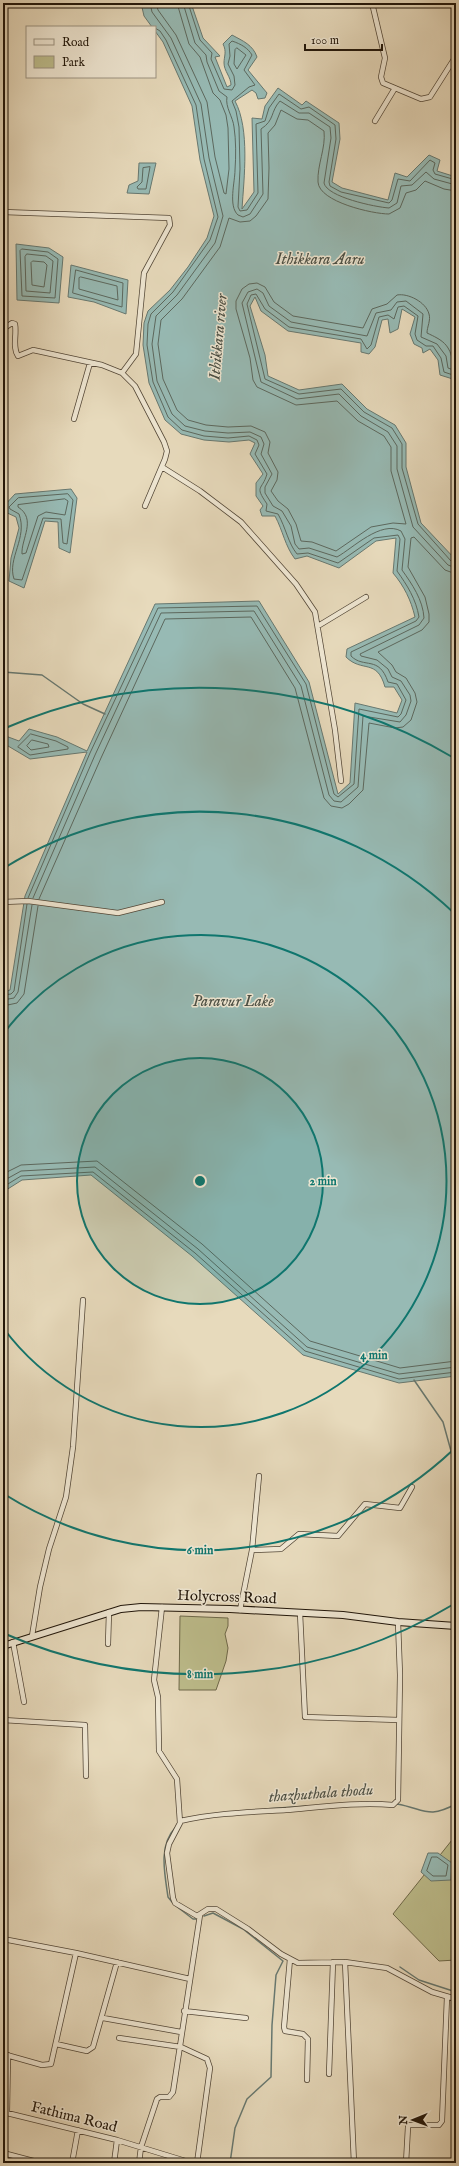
<svg xmlns="http://www.w3.org/2000/svg" width="459" height="2166" viewBox="0 0 459 2166" font-family="'IM FELL English',serif">
	<style>
		.green { fill: #bdbd8c; stroke: #6e694a }
		.water { fill: #97bab4; stroke: #677870 }
		.lines { fill: none; stroke-linecap: round; stroke-linejoin: round }
		.shore { stroke: #5c685e; stroke-width: 1 }
		.stream { stroke: #677870; stroke-width: 1.5 }
		.minor-casing { stroke: #524636; stroke-width: 6 }
		.secondary-casing { stroke: #201509; stroke-width: 8 }
		.minor { stroke: #efe7d3; stroke-width: 4.5 }
		.secondary { stroke: #efe7d3; stroke-width: 6 }
		.ring { fill: none; stroke: #0f766e; stroke-width: 2 }
		.labels { text-anchor: middle; dominant-baseline: central; stroke-width: 3; stroke-linejoin: round; paint-order: stroke }
		.street-label { font-size: 15px; fill: #201509; stroke: #efe7d3 }
		.water-label { font-size: 16px; font-style: italic; fill: #4a4f45; stroke: #efe7d3 }
		.centre { fill: #0f766e; stroke: #efe7d3; stroke-width: 2 }
		.ring-label { font-size: 12px; text-anchor: middle; font-weight: bold; fill: #0f766e; stroke: #efe7d3; stroke-width: 3; stroke-linejoin: round; paint-order: stroke }
	</style>
	<rect width="100%" height="100%" fill="#e7dabc"/>
	<filter id="stains"><feTurbulence type="fractalNoise" baseFrequency=".005" numOctaves="4"/><feColorMatrix values="0 0 0 0 .2 0 0 0 0 .09 0 0 0 0 .02 0 0 0 .5 -.17"/></filter>
	<radialGradient id="worn" r=".72"><stop offset=".6" stop-color="#630" stop-opacity="0"/><stop offset="1" stop-color="#630" stop-opacity=".3"/></radialGradient>
	<path class="green" d="M180 1616 228 1618V1626L225 1634 228 1648 226 1661 216 1690H179Z
		M456 1835V1960L439 1961 393 1914Z"/>
	<path class="water" d="M141 3H191L203 38 220 56 215 57 227 87 231 85C231 77 224 71 224 63 224 56 227 52 223 44L232 35C243 41 253 45 257 57L248 70 267 93 265 98 258 99 256 93 252 90 235 101C250 129 244 178 242 209L254 192 252 118 262 119 265 106 278 88 302 105 306 101 339 123 340 139 332 182 342 188 388 200 395 173 407 177 429 155 440 160 437 171 456 177V380L440 375 438 360 430 349 423 353 422 348 414 344 410 334 415 317 402 309 398 329 390 333 388 319 382 320 375 347 369 354 361 352V343L288 331 261 311 255 297 250 306 265 355 268 376 299 390 342 384 367 409 395 425 406 443V467L421 523 456 560V1376L399 1383 303 1355 192 1256 91 1175 22 1180 3 1192V992L10 990 25 896 87 752 30 759 3 743V735L19 741 29 729 57 737 87 751 155 604 259 601 309 682 338 794 350 783 355 703 397 713 402 700 394 687H385C377 658 362 673 346 657L347 649 415 617C411 600 404 586 393 573L396 538 376 541 339 568 307 556 295 559C285 546 283 531 275 516H262L260 510 263 506 256 496V483L263 474 250 454 255 443 249 440 229 442 204 440 181 434 165 420 149 383 143 345 144 323 148 311 170 290 188 267 207 238 214 216 200 160 192 106 163 42 155 31V27H152L144 16Z
		M139 163H156L149 194 127 193 129 185 138 181Z
		M16 244 49 248 63 257 59 303 17 300Z
		M71 265 128 280 126 314 94 302 68 297Z
		M71 489 77 498 70 553 59 548 58 522 45 521 24 588 9 581 11 558 19 528 16 517 3 511V507L15 494Z
		M428 1853H438L452 1863 451 1880 431 1881 421 1872Z"/>
	<g class="lines">
		<path class="shore" d="M156 3 158 10 176 35 207 102 215 157 224 193 226 194 229 169 228 128 226 115 220 100 213 93 200 57 189 44 177 3
			M183 3 195 43 206 55 207 62 219 91 227 97C225 107 233 117 234 127 236 140 236 156 235 170 235 182 228 206 238 215L243 217 250 214 263 194 261 129C275 120 270 112 280 101L299 113H309L330 127 331 138 324 183C327 197 375 207 389 208L397 203 401 186 412 185 426 172 434 179 456 185
			M188 3 200 40 212 53 211 59 224 89 232 90 235 85 234 76 228 64 230 56 229 44 232 41C241 44 248 48 252 55L244 70 255 85 249 87 232 101 236 111 239 127 240 169 238 207 240 211 247 210 258 193 256 124 265 121 269 108 279 94 301 109 309 107 335 125 336 139 329 182 330 186 341 192 389 203 392 200 398 179 410 181 430 160 435 163 433 170 435 174 456 180
			M237 48 246 55 237 69 234 64 235 50Z
			M150 167 146 189H138L137 187 142 182 143 168Z
			M456 191 444 189 425 181 416 190 406 193 400 208 389 214C373 214 319 202 318 182 317 165 326 148 324 131L308 120 297 119 281 110 275 125 268 133 269 168 268 199 256 216 250 221 240 222 229 218 220 247 182 299 161 320 158 344 163 379 177 410 188 420 206 425 228 427 251 426 265 432 270 442 268 453 278 472 277 480 271 491 278 501 288 509 296 524 301 541 312 542 336 551 371 527 393 523 406 524 391 471V447L384 436 358 421 337 401 296 405 257 387 253 380 250 358 236 309V301L242 289 249 284 257 283 265 287 274 302 293 316 363 328 372 309 387 304 397 295C408 293 426 302 429 314 431 320 427 327 427 333 442 340 450 344 453 363L456 364
			M22 249 48 252 58 259 55 298 22 296 20 251Z
			M27 254 46 256 53 261 50 293 26 291 25 257Z
			M33 261 44 262 47 265 44 287 32 285 31 263Z
			M76 270 123 283 122 307 73 293Z
			M81 277 117 286 118 300 79 289V278Z
			M456 371 448 368 446 356 437 344 421 337 423 314 406 301 397 302 391 310 376 313 367 336 291 322 269 306 263 293 257 289 248 292 242 303 261 382 297 399 339 394 361 416 388 432 397 446V469L413 527 448 565 456 568
			M456 376 444 372 441 358 433 346H426L417 340 415 334 418 316 404 306 398 307 394 319 388 315 379 317 371 345 367 349 361 339 289 327 265 309 256 294 251 295 247 304 265 379 299 394 341 389 364 412 392 428 402 444V468L418 524 451 561 456 563
			M68 494 73 500 67 544 63 543 61 519 43 518 22 580 14 579C7 558 28 538 19 514L10 509 9 507 18 498Z
			M65 499 68 501 65 515 46 512 38 516 26 553 22 554C21 539 37 519 18 507V505Z
			M31 734 56 741 68 747V749L30 755 18 747Z
			M32 740 48 744 49 747 31 750 27 746Z
			M28 898 90 753 158 608 257 606 306 684 334 794 338 797 354 784 359 709 398 717 401 714 406 700 397 684 388 682C379 655 364 669 351 656V652L416 621 419 617C416 599 407 585 397 571L400 539 398 535 374 538 338 563 308 553 297 554C288 543 286 528 278 514L266 511 267 504C254 485 262 491 267 474L255 454 259 445 257 440 249 436 228 438 204 436 182 430 168 417 153 382 147 345 148 324 151 314 173 292 210 240 218 217 204 159 196 105 166 40 160 31 155 28
			M33 898 95 755 161 613 254 611 301 686 329 795 334 801 341 802 358 787 363 716 400 722 406 715 411 701 410 695 401 681 392 677 388 669 377 660 361 656 360 654 419 625 424 618C423 600 412 584 402 570L405 539 401 531C381 520 353 548 337 557L309 548 299 549 295 544 291 526 282 511 273 506 265 493V487L272 474 261 454 264 444 261 437 250 432 228 433 205 431 185 426 172 414 157 381 152 344 156 316 177 295 215 243 223 216 209 158 201 104 171 38 152 12 150 3
			M39 899 101 758 165 619 251 617 295 688 324 798 331 806 342 808 349 804 363 790 369 723 395 728 403 727 411 720 417 702 415 693 406 678 396 672 392 665 378 652 422 630 429 622V614L425 597 408 567 411 538 414 537 445 570 456 574
			M3 995 11 994 14 991 27 904
			M3 1000 14 998 18 992 32 905
			M3 1006 17 1003 24 994 38 906
			M3 1174 21 1165 97 1161 202 1244 310 1341 400 1368 456 1361
			M3 1181 21 1171 95 1167 198 1249 307 1347 399 1374 456 1367
			M3 1187 21 1176 93 1172 195 1253 305 1351 399 1379 456 1372
			M432 1857H437L448 1865 446 1876H433L427 1871Z"/>
		<path class="stream" d="M3 672 42 675 83 704 105 714
			M414 1380 443 1422 456 1469
			M367 1802 389 1803
			M397 1804C425 1809 428 1819 456 1804
			M265 1809 307 1806
			M172 1902 168 1897C165 1875 158 1846 175 1828
			M176 1906 193 1919H196
			M204 1916 213 1913 243 1929 283 1961 276 1975 272 2025 271 2077 247 2099 235 2128 230 2163
			M400 1967 419 1980 456 1992"/>
		<g class="minor-casing">
			<path id="minor" d="M372 3 385 58 381 77 383 83 421 99 430 97 456 56
				M375 121 395 88
				M3 212 169 218 170 225 144 273 136 354 122 373
				M3 329 12 323 15 324C17 335 12 347 18 356L33 350 102 365 122 373 135 386 164 442 167 451 165 459 145 506
				M74 419 90 363
				M162 467 200 491 241 522 296 584 315 612 335 730 341 781
				M318 626 366 597
				M3 902 28 901 118 913 162 902
				M252 1550 281 1549 299 1534 338 1536 365 1504 400 1508 412 1487
				M162 1607 154 1680 158 1697 159 1751 177 1779 180 1823 169 1844 167 1853 173 1898 175 1903 197 1916 208 1909H216L248 1929 281 1954 298 1963 345 1962 387 1968 432 1992 456 1999
				M240 1610 252 1550 259 1476
				M300 1613 305 1717 399 1720
				M32 1636 40 1587 49 1549 66 1497 73 1447 83 1300
				M13 1642 24 1702
				M108 1644 109 1612
				M3 1720 85 1725 86 1776
				M180 1821C215 1813 251 1812 286 1810 322 1807 358 1802 393 1805L398 1800 400 1675 398 1622
				M3 1939 76 1953 190 1979
				M290 1959 284 2027 285 2031 303 2034 308 2039 307 2080
				M345 1962 354 2163
				M184 2011 246 2018
				M103 2018 181 2032
				M119 2038 181 2047 207 2059 210 2068 197 2163
				M56 2044 87 2051 93 2047 117 1962
				M3 2054 42 2065 51 2064 76 1953
				M8 2055 7 2113 117 2140 192 2163
				M329 2074 333 1962
				M3 2153 41 2163
				M72 2163 78 2130
				M114 2163 117 2140
				M139 2163 141 2147 157 2099 160 2097H169L173 2092 200 1915
				M406 2163 408 2127 409 2125H439L442 2121 447 1997"/>
		</g>
		<g class="secondary-casing">
			<path id="secondary" d="M3 1646 121 1609 141 1607 230 1609 343 1615 398 1622 456 1626"/>
		</g>
		<use href="#minor" class="minor"/>
		<use href="#secondary" class="secondary"/>
	</g>
	<circle cx="200" cy="1181" r="123" fill="#0f766e" fill-opacity=".12"/>
	<g class="ring">
		<circle cx="200" cy="1181" r="123"/>
		<path d="M4 1033A246 246 0 1 1 4 1329"/>
		<path d="M454 1449A369 369 0 0 1 4 1494M4 868A369 369 0 0 1 454 913"/>
		<path d="M454 1604A493 493 0 0 1 3 1633M3 729A493 493 0 0 1 454 758"/>
	</g>
	<g class="labels">
		<g class="street-label">
			<text transform="translate(227 1597) rotate(2)">Holycross Road</text>
			<text transform="translate(74 2117) rotate(14)">Fathima Road</text>
		</g>
		<g class="water-label">
			<text x="320" y="260">Ithikkara Aaru</text>
			<text transform="translate(219 337) rotate(-85)">Ithikkara river</text>
			<text x="233" y="1002">Paravur Lake</text>
			<text transform="translate(321 1794) rotate(-4)">thazhuthala thodu</text>
		</g>
	</g>
	<circle cx="200" cy="1181" r="6" class="centre"/>
	<g class="ring-label">
		<text x="323" y="1185">2 min</text>
		<text x="374" y="1359">4 min</text>
		<text x="200" y="1554">6 min</text>
		<text x="200" y="1678">8 min</text>
	</g>
	<rect width="459" height="2166" fill="none" stroke="#e7dabc" stroke-width="16"/>
	<rect x="4" y="4" width="451" height="2158" fill="none" stroke="#201509" stroke-width="2"/>
	<rect x="8" y="8" width="443" height="2150" fill="none" stroke="#201509"/>
	<rect x="26" y="26" width="130" height="52" fill="#efe7d3" stroke="#9c9382"/>
	<rect x="34" y="39" width="20" height="6" fill="#efe7d3" stroke="#9c9382"/>
	<text x="62" y="46" font-size="12" fill="#201509">Road</text>
	<rect x="34" y="56" width="20" height="12" fill="#bdbd8c" stroke="#9c9382"/>
	<text x="62" y="66" font-size="12" fill="#201509">Park</text>
	<g transform="translate(413 2120) rotate(269)" stroke="#efe7d3" stroke-width="3" paint-order="stroke">
	<path d="M0-3L7 15L0 10L-7 15Z" fill="#201509"/>
	<text y="-6" font-size="11" font-weight="bold" text-anchor="middle" fill="#201509">N</text>
	</g>
	<path d="M305 44v6h77v-6" fill="none" stroke="#201509" stroke-width="2"/>
	<text x="311" y="44" font-size="12" fill="#201509" stroke="#efe7d3" stroke-width="3" paint-order="stroke">100 m</text>
	<rect width="100%" height="100%" filter="url(#stains)"/>
	<rect width="100%" height="100%" fill="url(#worn)"/>
</svg>
